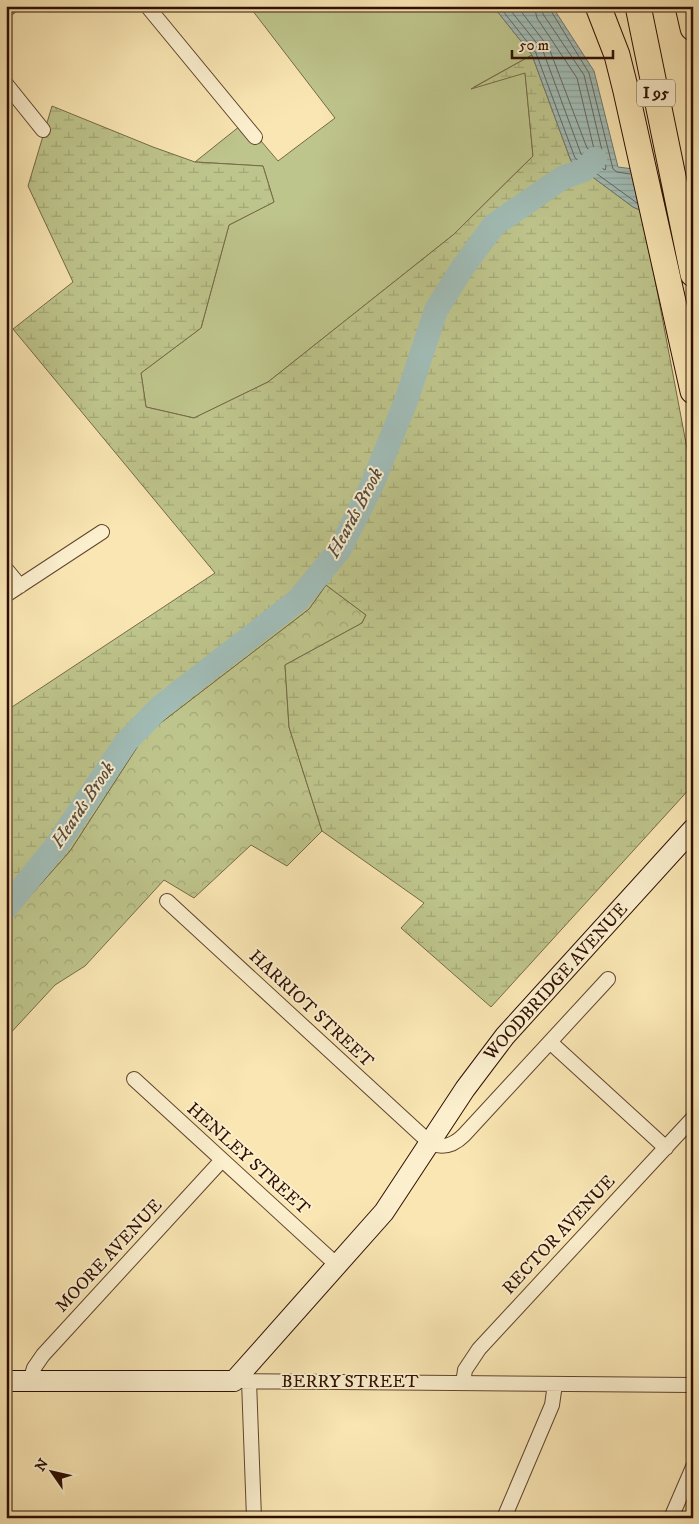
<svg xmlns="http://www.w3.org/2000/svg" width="699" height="1524" viewBox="0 0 699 1524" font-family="'IM FELL DW Pica',serif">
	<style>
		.grass { fill: #bec58c; stroke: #766a47 }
		.forest { fill: url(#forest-crowns); stroke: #766a47 }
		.wetland { fill: url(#wetland-marsh); stroke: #766a47 }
		.water { fill: url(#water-rules); stroke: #73776f }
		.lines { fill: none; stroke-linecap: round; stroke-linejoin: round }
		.shore { stroke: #68665c; stroke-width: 1 }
		.river { stroke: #a1bdb7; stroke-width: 24 }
		.street-casing { stroke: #61442e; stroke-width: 16 }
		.secondary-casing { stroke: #2e0e02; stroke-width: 22 }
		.highway-casing { stroke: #2e0e02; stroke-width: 27 }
		.street { stroke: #fbefce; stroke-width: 14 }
		.secondary { stroke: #fbefce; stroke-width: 20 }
		.highway { stroke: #f9e6b3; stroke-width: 25 }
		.labels { text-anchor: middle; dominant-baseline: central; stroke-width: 4; stroke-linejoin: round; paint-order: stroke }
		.shield { fill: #fbefce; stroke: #6c523f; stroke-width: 1 }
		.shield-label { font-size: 16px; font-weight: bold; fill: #2e0e02 }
		.street-label { font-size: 18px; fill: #2e0e02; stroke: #fbefce }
		.water-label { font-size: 19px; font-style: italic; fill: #564b41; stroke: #fbefce }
	</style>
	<defs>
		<pattern id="forest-crowns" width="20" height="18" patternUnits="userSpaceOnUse" patternTransform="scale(1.25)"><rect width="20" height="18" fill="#bec58c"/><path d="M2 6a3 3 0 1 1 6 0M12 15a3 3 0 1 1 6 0" fill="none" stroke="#a4a877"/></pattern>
		<pattern id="wetland-marsh" width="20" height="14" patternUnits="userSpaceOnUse" patternTransform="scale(1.25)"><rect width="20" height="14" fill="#bec58c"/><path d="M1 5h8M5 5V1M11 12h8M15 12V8" fill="none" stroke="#a4a877"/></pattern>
		<pattern id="water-rules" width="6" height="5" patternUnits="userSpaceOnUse" patternTransform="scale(1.25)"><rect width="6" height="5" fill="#a1bdb7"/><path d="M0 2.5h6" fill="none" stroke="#8ba19c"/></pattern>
	</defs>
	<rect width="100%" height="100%" fill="#f9e6b3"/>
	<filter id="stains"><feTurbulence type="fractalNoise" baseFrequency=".004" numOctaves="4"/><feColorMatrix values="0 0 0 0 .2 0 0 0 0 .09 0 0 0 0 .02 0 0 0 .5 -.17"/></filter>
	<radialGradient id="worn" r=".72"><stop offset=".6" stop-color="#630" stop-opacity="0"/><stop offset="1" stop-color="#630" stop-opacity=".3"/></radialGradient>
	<path class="grass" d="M249 6H493L532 55 474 87 525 72 533 156 453 235 268 382 194 418 146 407 141 373 201 328 229 225 274 202 263 166 195 162 245 122 278 161 335 118Z"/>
	<path class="forest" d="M326 585 366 615 362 623 285 665 289 727 322 831 287 866 251 845 194 898 164 880 85 966 55 985 6 1038V923L70 851 145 735 309 609Z"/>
	<path class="wetland" d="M532 55 571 161 633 207 642 211 693 480V785L491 1007 401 928 424 903 322 831 289 727 285 665 362 623 366 615 326 585 309 609 145 735 70 851 6 923V711L215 573 13 329 73 282 28 186 52 106 153 147 195 162 263 166 274 202 229 225 201 328 141 373 146 407 194 418 268 382 453 235 533 156 525 73 471 89Z"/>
	<path class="water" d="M493 6H552L594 71 618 167 641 170 642 178 693 184V215L649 209 642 211 633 207 571 161 532 55Z"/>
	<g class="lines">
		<path class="shore" d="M499 6 536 53 575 158 637 203
			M507 6 543 51 581 154 605 170 606 167 584 75 543 14 541 6
			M517 6 549 48 587 148 593 152 594 149 577 78 537 18 534 6
			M548 6 589 73 613 169 617 172 630 174"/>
		<path class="river" d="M6 908 56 846 126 742 160 707 298 600 340 549 372 485 406 401 436 310 463 267 494 225 562 178 584 170 595 159"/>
		<g class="street-casing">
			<path id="street" d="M147 6 255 137
				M6 10 11 6
				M6 84 43 130
				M6 569 20 586
				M6 595 102 532
				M167 901 430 1143C444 1149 454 1145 464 1135L608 979
				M550 1042 666 1148
				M134 1079 338 1266
				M30 1381 34 1368 43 1355 222 1160
				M234 1381 693 1385
				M249 1381 254 1518
				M463 1383 465 1370 479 1349 693 1118
				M504 1518 552 1405 555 1384
				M671 1518 693 1467"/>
		</g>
		<g class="secondary-casing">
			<path id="secondary" d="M6 1381H234L384 1212 465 1089 505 1036 693 829"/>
		</g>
		<g class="highway-casing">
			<path id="highway" d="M598 6 617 55 626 91 693 391
				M638 6 693 274
				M688 6 693 28"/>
		</g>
		<use href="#street" class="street"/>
		<use href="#secondary" class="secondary"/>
		<use href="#highway" class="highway"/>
	</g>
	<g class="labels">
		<rect class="shield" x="637" y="79.5" width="38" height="27" rx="4"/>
		<g class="shield-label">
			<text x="656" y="93">I 95</text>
		</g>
		<g class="street-label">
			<text transform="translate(556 982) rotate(-48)">WOODBRIDGE AVENUE</text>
			<text transform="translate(311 1009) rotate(43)">HARRIOT STREET</text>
			<text transform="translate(248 1159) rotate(42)">HENLEY STREET</text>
			<text transform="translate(559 1235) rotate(-47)">RECTOR AVENUE</text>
			<text transform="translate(109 1256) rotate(-47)">MOORE AVENUE</text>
			<text x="350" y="1382">BERRY STREET</text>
		</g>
		<g class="water-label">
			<text transform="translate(355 513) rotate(-62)">Heards Brook</text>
			<text transform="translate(83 805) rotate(-56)">Heards Brook</text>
		</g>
	</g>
	<rect width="699" height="1524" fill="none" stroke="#f9e6b3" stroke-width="25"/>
	<rect x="8" y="8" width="684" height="1509" fill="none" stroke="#2e0e02" stroke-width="2.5"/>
	<rect x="12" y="12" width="674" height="1499" fill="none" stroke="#2e0e02"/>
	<g transform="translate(52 1472) rotate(304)" stroke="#fbefce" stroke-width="4" paint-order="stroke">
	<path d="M0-4L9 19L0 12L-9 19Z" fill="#2e0e02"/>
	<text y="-8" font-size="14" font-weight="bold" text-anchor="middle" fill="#2e0e02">N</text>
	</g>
	<path d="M512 50v8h101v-8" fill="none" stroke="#2e0e02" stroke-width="2.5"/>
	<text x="519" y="50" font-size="15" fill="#2e0e02" stroke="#fbefce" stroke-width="4" paint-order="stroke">50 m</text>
	<rect width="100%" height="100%" filter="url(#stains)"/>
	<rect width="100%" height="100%" fill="url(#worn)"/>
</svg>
